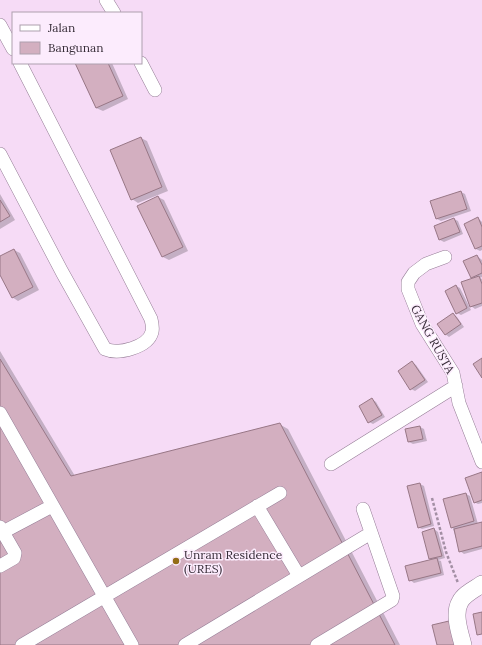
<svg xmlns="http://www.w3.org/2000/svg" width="482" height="645" viewBox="0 0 482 645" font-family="Lora,serif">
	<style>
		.shadow { fill: #0003 }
		.building { fill: #d3afc0; stroke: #987786 }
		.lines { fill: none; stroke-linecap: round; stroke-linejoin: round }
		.minor-casing { stroke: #957d96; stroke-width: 14 }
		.tertiary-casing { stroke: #957d96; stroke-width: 18 }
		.path { stroke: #a38fa4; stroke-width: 2.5; stroke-dasharray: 3 2; stroke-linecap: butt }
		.minor { stroke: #fff; stroke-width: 13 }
		.tertiary { stroke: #fff; stroke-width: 17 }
		.poi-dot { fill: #936c15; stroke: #fcecfd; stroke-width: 1.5 }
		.labels { text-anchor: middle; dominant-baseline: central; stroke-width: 3; stroke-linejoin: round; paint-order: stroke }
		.street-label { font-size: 12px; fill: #372d38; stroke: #fcecfd }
		.poi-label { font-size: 12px; fill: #372d38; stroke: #fcecfd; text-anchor: start }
	</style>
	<rect width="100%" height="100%" fill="#f6dbf6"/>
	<path class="shadow" d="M76 63H112L128 99 103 111 96 108Z
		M141 138 147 141 168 191 138 203 132 199Z
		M461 192 465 194 471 211 441 221 437 219Z
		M0 194 15 220 0 229Z
		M158 197 164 200 188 251 169 260 163 257Z
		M478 218 482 222V250L480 251 476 249Z
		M454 219 458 221 463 234 444 242 440 240 435 227Z
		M14 250 20 253 39 290 18 301 12 297 0 273V257Z
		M477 256 482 260V277L480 278 482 279V306L475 309 471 306 474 279 472 278Z
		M456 286 460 288 471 310 461 315 457 313Z
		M453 314 457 317 464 327 449 337 445 334Z
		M0 351 75 476 279 424 288 429 400 645H0Z
		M412 362 416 365 428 382 415 391 411 389Z
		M372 399 376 402 385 417 373 424 369 422Z
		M420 427 424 429 427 441 413 444 409 442 406 429Z
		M482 473V503L478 504 474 502Z
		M420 484 424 486 434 526 422 529 418 527Z
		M466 494 470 496 478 524 482 523V549L464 554 460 551 444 500Z
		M434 529 438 532 445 558 438 560 441 561 444 575 414 583 410 580 433 560 430 559Z"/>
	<path class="building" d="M75 63H108L123 96 96 108Z
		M141 137 162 187 131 200 110 150Z
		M461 191 467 209 436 219 430 201Z
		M158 196 183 247 162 257 137 206Z
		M0 200 10 216 0 222Z
		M478 217 482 227V246L475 249 464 224Z
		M454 218 460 232 439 240 434 226Z
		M14 249 33 287 12 298 0 275V256Z
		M477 255 482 265V273L471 278 463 261Z
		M479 276 482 284V303L470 307 461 282Z
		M456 285 467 308 456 314 445 291Z
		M453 313 461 324 445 335 437 324Z
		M482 358V378L473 364Z
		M0 359 71 476 280 423 395 645H0Z
		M412 361 425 380 410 390 398 371Z
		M372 398 382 415 368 423 359 406Z
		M420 426 423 439 408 442 405 429Z
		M482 472V500L474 503 465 478Z
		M420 483 431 524 418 528 407 486Z
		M466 493 474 521 451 528 443 499Z
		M482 522V546L459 552 454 529Z
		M434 528 442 556 429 559 422 532Z
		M437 558 441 573 409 581 405 566Z
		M482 612V634L477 635 473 614Z
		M449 621 455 645H437L432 625Z"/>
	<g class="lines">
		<g class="minor-casing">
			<path id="minor" d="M106 0 114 13
				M0 25 13 49
				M141 63 155 90
				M0 154 62 272 105 349C119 355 148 347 152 332 153 328 152 323 151 319L20 63
				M445 257 426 264 414 273 408 282V289L422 324 453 373 459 403 482 462
				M0 413 132 645
				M331 464 456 386
				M257 506 299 576
				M0 527 15 553 14 558 0 566
				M3 532 52 506
				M22 645 280 493
				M185 645 371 533
				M317 645 392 600 393 596 363 509"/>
		</g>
		<g class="tertiary-casing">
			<path id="tertiary" d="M463 645C460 633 453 614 460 602 464 594 475 589 482 584"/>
		</g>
		<path class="path" d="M432 498 446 552 458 583"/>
		<use href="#minor" class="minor"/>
		<use href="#tertiary" class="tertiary"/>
	</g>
	<circle class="poi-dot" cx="176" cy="561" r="4"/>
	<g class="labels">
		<g class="street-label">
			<text transform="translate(433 339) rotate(61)">GANG RUSTA</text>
		</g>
		<g class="poi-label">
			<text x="184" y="554">Unram Residence<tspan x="184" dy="14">(URES)</tspan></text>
		</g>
	</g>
	<rect x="12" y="12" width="130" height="52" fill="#fcecfd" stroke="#ada0ae"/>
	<rect x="20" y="25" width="20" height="6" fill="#ffffff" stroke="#ada0ae"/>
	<text x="48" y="32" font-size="12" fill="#372d38">Jalan</text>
	<rect x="20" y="42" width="20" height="12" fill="#d3afc0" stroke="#ada0ae"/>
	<text x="48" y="52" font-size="12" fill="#372d38">Bangunan</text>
</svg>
